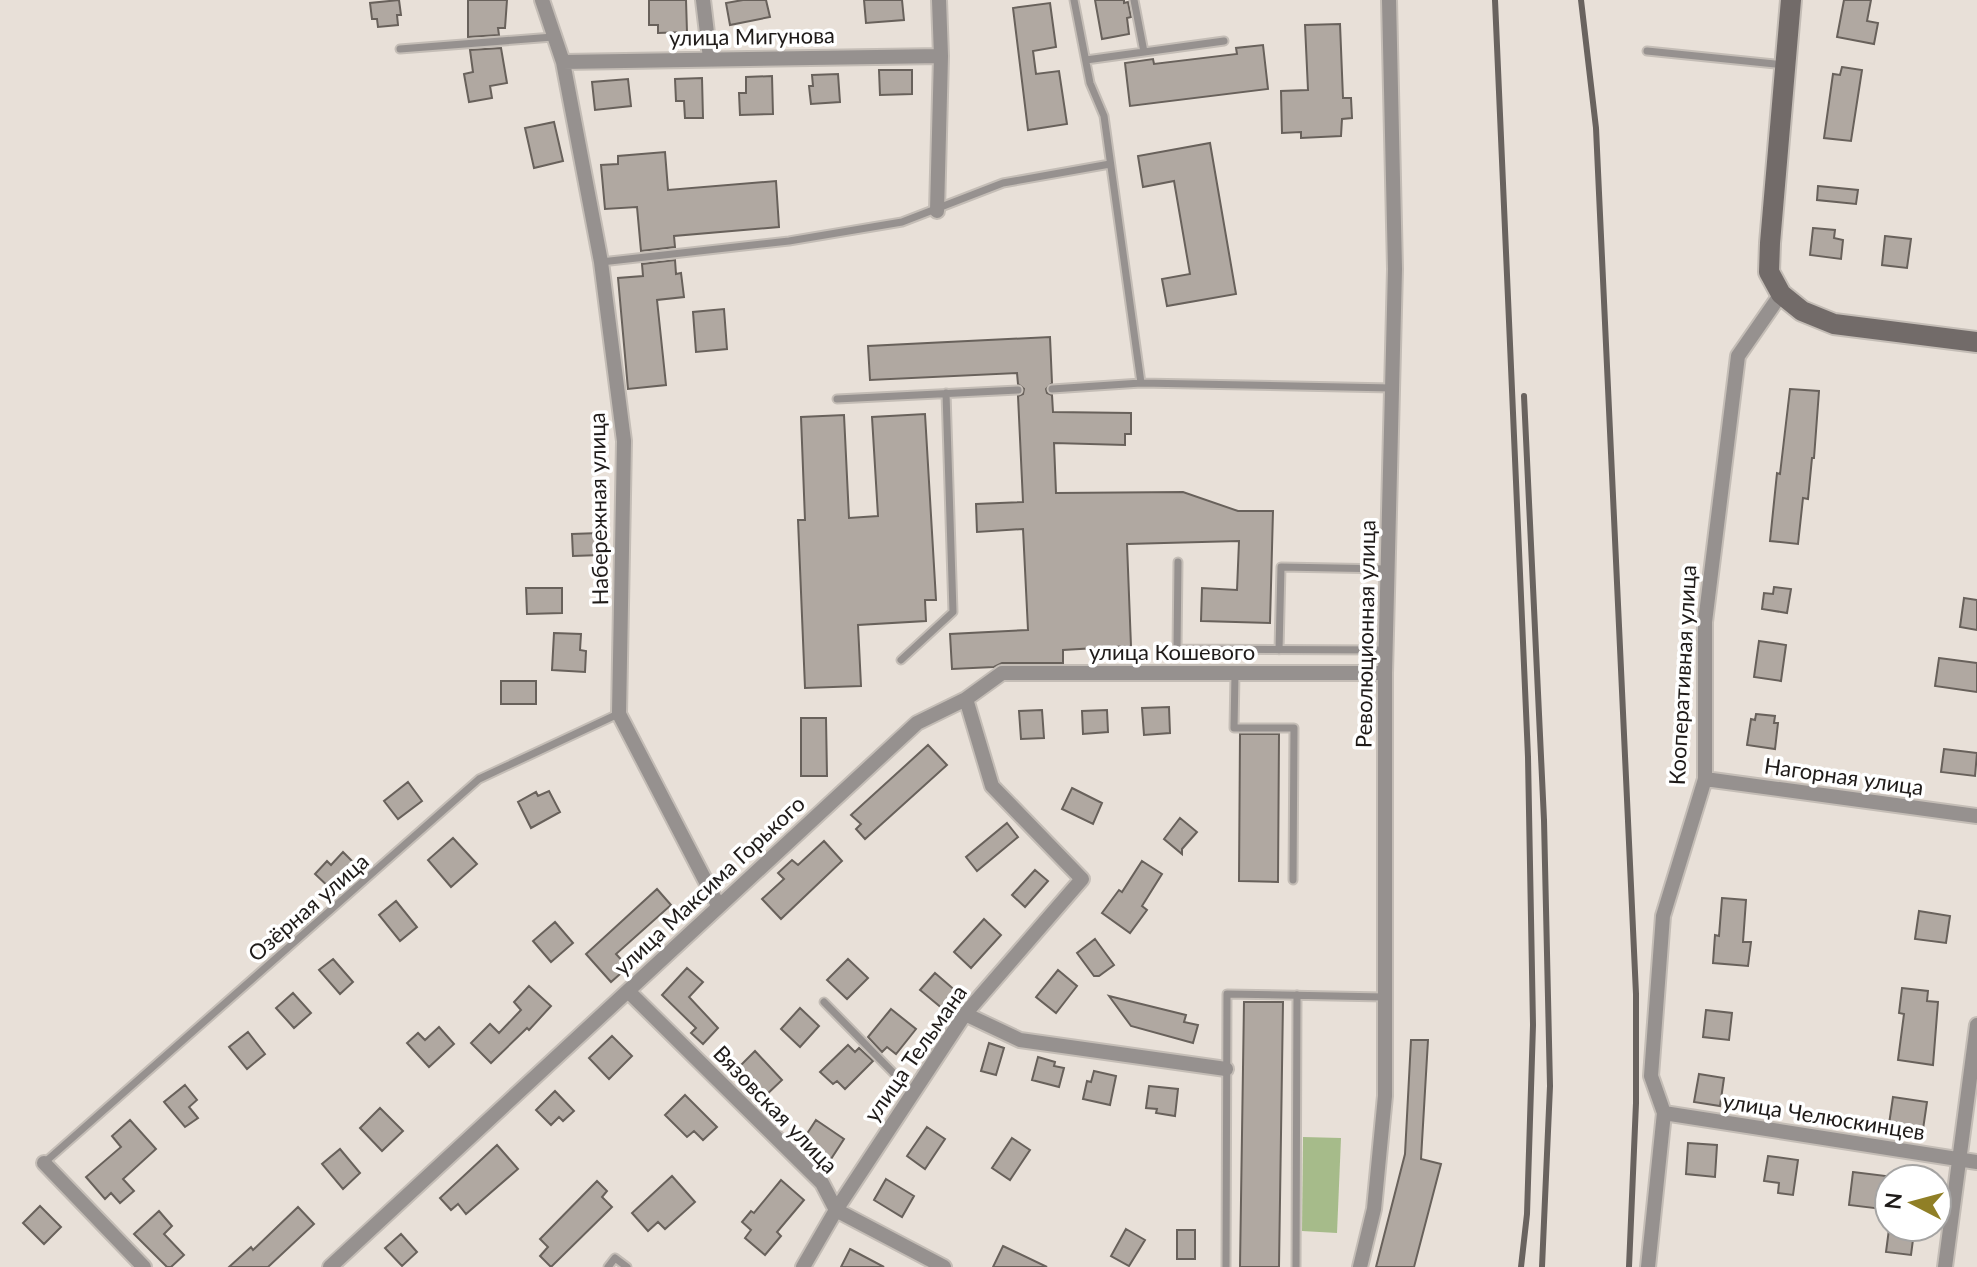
<svg xmlns="http://www.w3.org/2000/svg" width="1977" height="1267" viewBox="0 0 1977 1267" font-family="Lato,sans-serif">
	<style>
		.green { fill: #a6bb8a }
		.building { fill: #b0a8a1; stroke: #68615b; stroke-width: 2 }
		.lines { fill: none; stroke-linecap: round; stroke-linejoin: round }
		.lane-casing { stroke: #c4bdb6; stroke-width: 11 }
		.street-casing { stroke: #c4bdb6; stroke-width: 18 }
		.secondary-casing { stroke: #c4bdb6; stroke-width: 24 }
		.lane { stroke: #96918f; stroke-width: 7 }
		.street { stroke: #96918f; stroke-width: 14 }
		.secondary { stroke: #726b69; stroke-width: 20 }
		.rail { stroke: #69635f; stroke-width: 6 }
		.labels { text-anchor: middle; dominant-baseline: central; stroke-width: 7; stroke-linejoin: round; paint-order: stroke }
		.street-label { font-size: 22px; fill: #1f1b19; stroke: #fff }
	</style>
	<rect width="100%" height="100%" fill="#e8e0d8"/>
	<path class="green" d="M1303 1137 1341 1138 1337 1233 1302 1231Z"/>
	<path class="building" d="M399 0 401 15H397L398 25 378 27 377 19H372L370 3Z
		M468 0H507L505 28H498L499 35 468 37Z
		M649 0H686L687 32 658 33V25H649Z
		M743 0H766L770 17 730 25 726 3Z
		M864 0H902L904 20 866 23Z
		M1095 0H1124V3L1128 2 1131 17 1127 18 1129 34 1102 39Z
		M1844 0H1871L1867 21 1878 23 1874 44 1837 37Z
		M1050 3 1056 47 1033 51 1036 74 1059 71 1067 124 1028 130 1013 8Z
		M1340 24 1343 98H1351L1352 118 1342 119 1341 136 1301 138V132L1282 133 1281 91 1308 90 1305 25Z
		M1263 45 1268 89 1130 106 1125 63 1153 59 1154 64 1237 54 1236 48Z
		M501 48 507 83 490 86 492 98 469 102 464 74 473 72 470 50Z
		M1842 67 1862 70 1851 141 1824 138 1833 74 1840 75Z
		M879 70H912V94L880 95Z
		M838 74 840 102 811 104 809 86H813L812 75Z
		M772 76 773 114 740 115 739 93H746V77Z
		M702 78 703 118H685L684 101H676L675 79Z
		M628 79 631 106 595 110 592 82Z
		M554 122 563 161 534 168 525 128Z
		M1210 143 1236 294 1167 306 1162 279 1190 274 1174 181 1143 187 1138 156Z
		M665 152 668 190 776 181 779 227 674 236 675 247 641 251 637 207 605 209 601 165 618 164V156Z
		M1818 186 1858 190 1856 204 1817 200Z
		M1813 228 1835 230 1834 238 1843 240 1841 259 1810 255Z
		M1885 236 1911 239 1907 268 1882 265Z
		M675 260 676 274 681 273 684 297 657 300 666 385 628 389 618 278 643 276 642 264Z
		M724 309 727 349 696 352 693 312Z
		M1050 337 1052 383 1046 389 1047 393 1052 395 1053 412 1131 413V434H1125V445L1054 443 1056 493 1183 492 1238 511H1273L1270 623 1201 621 1202 588 1237 590 1239 541 1127 544 1131 646 1063 650V663H1002L994 667 952 669 950 634 1028 630 1023 529 977 532 976 504 1023 502 1018 396 1023 394 1024 389 1018 384 1017 373 870 380 868 346Z
		M1790 389 1819 391 1814 458H1812L1808 499 1803 498 1798 544 1770 541 1777 473 1780 474Z
		M925 414 936 600H925L926 621 858 625 861 686 805 688 798 520H805L801 417 844 415 849 518 878 516 872 417Z
		M599 533 601 555 573 556 572 534Z
		M1774 587 1791 589 1787 613 1762 609 1764 593 1773 594Z
		M526 588H562V613L527 614Z
		M1964 598 1977 600V630L1960 627Z
		M554 633 581 634 580 650 586 651 585 672 552 670Z
		M1759 641 1786 645 1781 681 1754 677Z
		M1939 658 1977 663V692L1935 686Z
		M501 681H536V704H501Z
		M1169 707 1170 733 1144 735 1142 708Z
		M1042 710 1044 738 1021 739 1019 711Z
		M1107 710 1108 732 1083 734 1082 711Z
		M1756 714 1775 716 1774 723H1778L1775 749 1747 745 1751 719 1755 720Z
		M801 718H826L827 776H801Z
		M1240 734H1279L1278 882 1239 881Z
		M928 745 947 765 865 839 856 829 861 824 851 815Z
		M1944 749 1977 753 1975 776 1941 772Z
		M408 782 422 801 398 819 384 801Z
		M1072 788 1102 803 1093 824 1062 809Z
		M549 791 560 812 531 828 518 802 536 792 538 796Z
		M1180 818 1197 832 1182 849V854L1164 839Z
		M1007 823 1018 837 977 871 966 857Z
		M453 838 477 864 451 887 428 860Z
		M824 841 842 861 781 919 762 899 784 879 778 873 792 860 798 865Z
		M343 852 356 865 332 890 315 874 327 861 331 865Z
		M1142 861 1162 874 1142 906 1147 910 1130 933 1102 913 1119 890 1122 892Z
		M1035 870 1048 881 1025 907 1012 895Z
		M657 889 671 905 616 954 628 967 611 982 586 954Z
		M1722 898 1746 900 1743 942H1751L1748 966 1713 963 1715 935 1719 936Z
		M396 901 417 927 400 941 379 915Z
		M1919 911 1950 916 1946 943 1915 939Z
		M984 919 1001 935 971 968 954 952Z
		M555 922 573 943 551 962 533 941Z
		M1095 939 1114 965 1099 976H1094L1077 953Z
		M333 959 353 982 340 994 319 970Z
		M848 959 868 978 847 999 827 980Z
		M687 968 703 982 689 997 718 1028 703 1044 691 1033 696 1028 662 995Z
		M1058 970 1077 986 1056 1013 1036 997Z
		M935 973 957 992 943 1009 920 990Z
		M529 986 551 1006 529 1030 527 1028 491 1063 471 1043 490 1024 499 1033 521 1010 514 1002Z
		M1902 988 1928 991 1927 1001 1938 1002 1933 1065 1898 1060 1904 1014 1899 1013Z
		M293 993 311 1013 294 1028 276 1008Z
		M1109 996 1186 1015 1184 1022 1198 1025 1193 1043 1131 1026Z
		M1244 1002H1283L1279 1267H1240Z
		M800 1008 819 1026 800 1047 781 1029Z
		M891 1009 916 1029 896 1054 887 1047 882 1052 868 1037Z
		M1706 1010 1732 1013 1729 1040 1703 1037Z
		M439 1027 454 1044 429 1067 407 1043 418 1033 425 1040Z
		M248 1032 265 1054 247 1069 229 1047Z
		M612 1036 632 1056 609 1079 589 1058Z
		M1411 1040H1428L1421 1159 1441 1164 1414 1267H1376L1405 1154Z
		M989 1043 1004 1048 996 1075 981 1071Z
		M848 1045 855 1052 859 1048 873 1061 845 1089 837 1081 833 1084 820 1072Z
		M755 1051 782 1080 765 1096 738 1068Z
		M1038 1057 1055 1062 1054 1066 1064 1068 1059 1087 1032 1080Z
		M1094 1071 1116 1076 1110 1105 1083 1099 1087 1081 1091 1082Z
		M1699 1074 1724 1078 1720 1106 1694 1102Z
		M185 1085 197 1100 189 1107 198 1118 185 1127 164 1102Z
		M1149 1086 1178 1089 1175 1116 1156 1113 1157 1109 1146 1108Z
		M555 1091 574 1111 563 1121 559 1117 551 1125 536 1110Z
		M685 1095 717 1127 703 1140 694 1131 687 1137 665 1115Z
		M1893 1097 1927 1102 1922 1136 1888 1131Z
		M380 1108 403 1131 382 1151 360 1128Z
		M130 1120 156 1149 123 1179 134 1191 120 1203 111 1193 105 1199 86 1177 121 1147 112 1136Z
		M816 1120 844 1139 829 1162 801 1143Z
		M927 1127 945 1139 925 1169 907 1156Z
		M1012 1138 1030 1150 1010 1180 992 1168Z
		M1688 1143 1717 1145 1715 1177 1686 1174Z
		M497 1145 518 1169 466 1214 458 1204 451 1210 440 1198Z
		M340 1149 360 1173 343 1189 322 1164Z
		M1768 1156 1798 1160 1793 1195 1778 1193 1779 1183 1764 1181Z
		M1853 1172 1886 1176 1882 1209 1849 1205Z
		M672 1176 695 1202 665 1229 658 1222 648 1231 632 1213Z
		M886 1179 914 1196 902 1217 874 1200Z
		M781 1180 804 1200 777 1232 781 1236 765 1255 745 1238 751 1230 742 1222 751 1211 754 1213Z
		M597 1181 607 1191 602 1197 612 1207 551 1267 540 1256 548 1247 540 1239Z
		M40 1206 61 1227 44 1244 23 1223Z
		M298 1207 314 1224 268 1267H229L251 1247 253 1250Z
		M159 1211 172 1226 164 1234 184 1255 171 1267H167L134 1234Z
		M1126 1229 1145 1240 1129 1266 1111 1256Z
		M1889 1229 1914 1232 1911 1255 1886 1252Z
		M1177 1230H1195V1259H1177Z
		M401 1234 417 1252 402 1266 385 1248Z
		M1003 1246 1047 1267H993Z
		M850 1249 884 1267H841Z"/>
	<g class="lines">
		<g class="lane-casing">
			<path id="lane" d="M1074 0 1090 83 1104 116 1141 383 1392 388
				M1134 0 1144 52
				M400 49 553 37
				M1647 51 1784 65
				M1086 60 1224 41
				M601 262 789 241 902 222 1003 183 1110 164
				M1052 389 1141 383
				M837 399 1018 390
				M1178 562 1177 649 1386 650
				M1279 650 1281 567 1388 569
				M901 660 953 612 946 393
				M1235 674 1234 728H1294L1293 880
				M824 1002 913 1093
				M44 1163 479 779 618 714
				M608 1267 615 1258 627 1267
				M1226 1267 1227 994 1384 997
				M1296 1267 1297 995"/>
		</g>
		<g class="street-casing">
			<path id="street" d="M542 0 563 62 601 262 624 441 619 714 718 905
				M703 0 710 58
				M563 62 941 56
				M937 211 941 56 939 0
				M1705 779 1977 816
				M628 991 822 1183 836 1210 944 1267
				M965 1014 1020 1040 1226 1069
				M1664 1113 1977 1162
				M44 1163 144 1267
				M330 1267 917 723 966 699 1002 673H1385
				M803 1267 836 1210 965 1014 1082 879 992 786 966 699
				M1360 1267 1374 1209 1385 1096V673L1395 269 1389 0
				M1648 1267 1664 1113 1651 1076 1663 916 1705 779V622L1738 356 1781 294
				M1945 1267 1977 1025"/>
		</g>
		<g class="secondary-casing">
			<path id="secondary" d="M1791 0 1770 243 1769 272 1781 294 1802 311 1834 324 1977 342"/>
		</g>
		<use href="#lane" class="lane"/>
		<use href="#street" class="street"/>
		<use href="#secondary" class="secondary"/>
		<path class="rail" d="M1495 0 1528 757 1533 1025 1527 1214 1521 1267
			M1581 0 1596 128 1636 994V1103L1629 1267
			M1524 396 1544 820 1550 1086 1542 1267"/>
	</g>
	<g class="labels">
		<g class="street-label">
			<text transform="translate(752 36) rotate(-1)">улица Мигунова</text>
			<text transform="translate(598 509) rotate(-91)">Набережная улица</text>
			<text transform="translate(1365 634) rotate(-89)">Революционная улица</text>
			<text x="1172" y="651">улица Кошевого</text>
			<text transform="translate(1682 675) rotate(-87)">Кооперативная улица</text>
			<text transform="translate(1844 776) rotate(8)">Нагорная улица</text>
			<text transform="translate(709 885) rotate(-43)">улица Максима Горького</text>
			<text transform="translate(308 907) rotate(-41)">Озёрная улица</text>
			<text transform="translate(915 1053) rotate(-55)">улица Тельмана</text>
			<text transform="translate(776 1109) rotate(46)">Вязовская улица</text>
			<text transform="translate(1824 1116) rotate(9)">улица Челюскинцев</text>
		</g>
	</g>
	<g transform="translate(1913 1203) rotate(276)"><circle r="38" fill="#ffffff" stroke="#a5a4a3" stroke-width="2"/>
	<path d="M0-6L14 30L0 20L-14 30Z" fill="#907f26"/>
	<text y="-12" font-size="22" font-weight="bold" text-anchor="middle" fill="#1f1b19">N</text>
	</g>
</svg>
